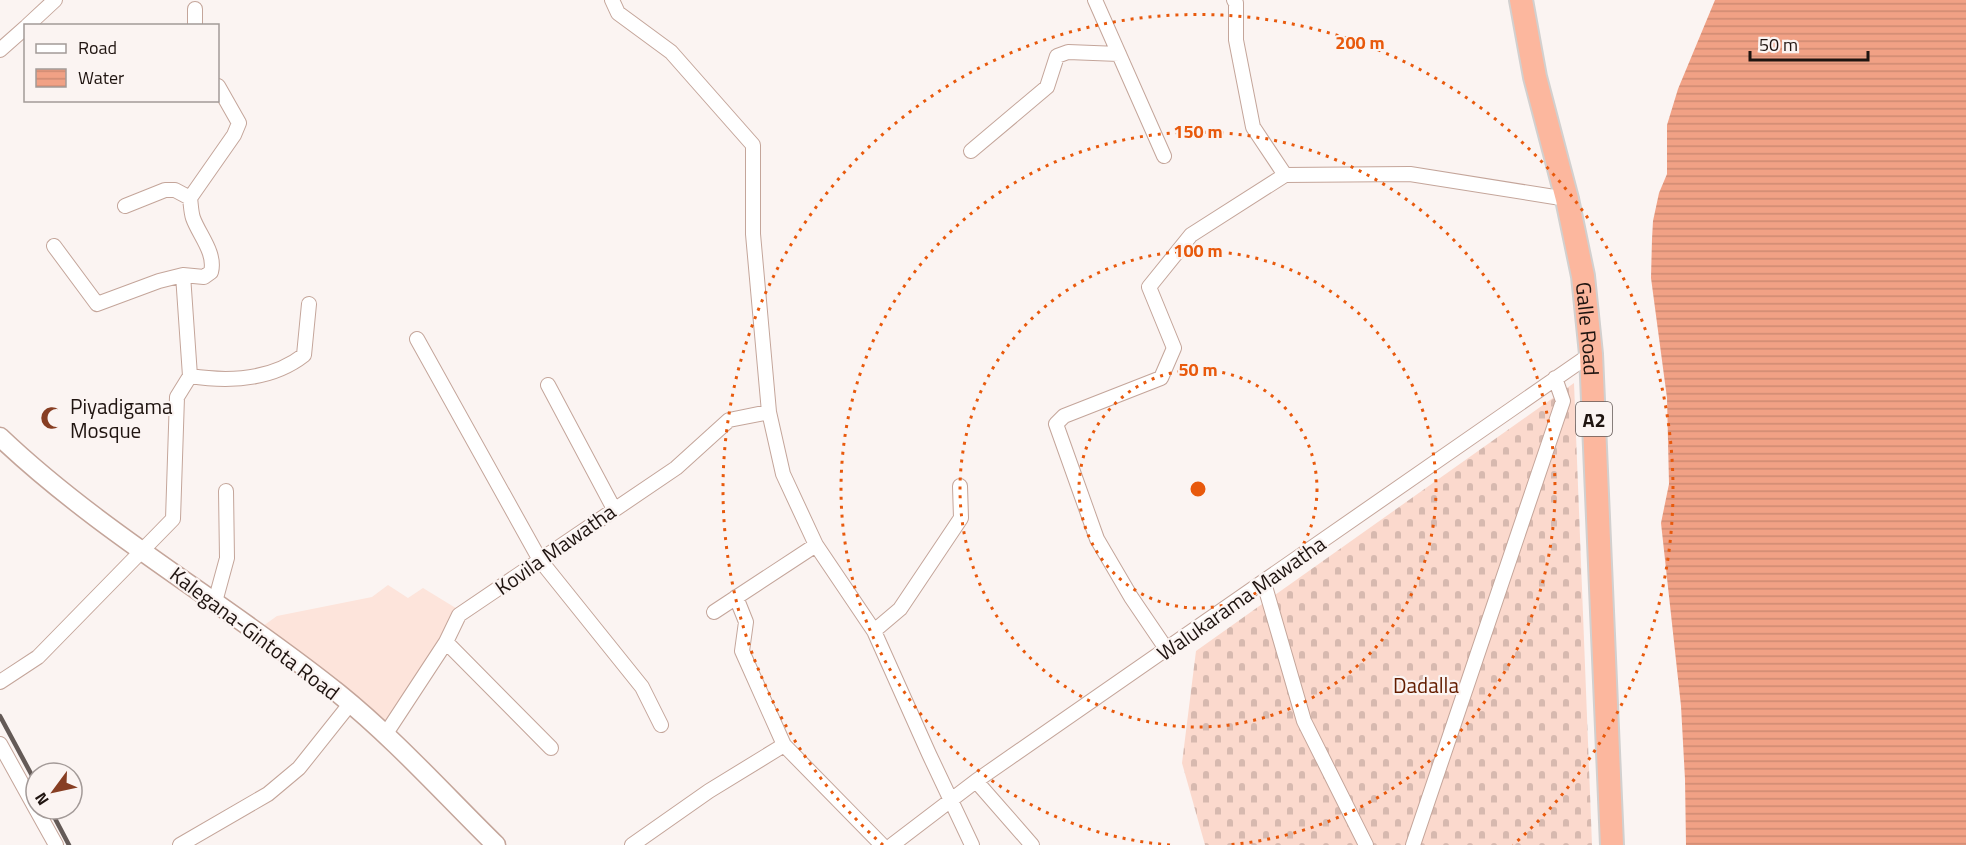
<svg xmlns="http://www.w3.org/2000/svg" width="1966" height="845" viewBox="0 0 1966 845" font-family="'Titillium Web',sans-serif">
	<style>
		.built { fill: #fde4db }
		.cemetery { fill: url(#cemetery-stones) }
		.water { fill: url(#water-rules) }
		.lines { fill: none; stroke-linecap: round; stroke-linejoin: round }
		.minor-casing { stroke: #c4a59a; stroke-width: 16 }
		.secondary-casing { stroke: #c4a59a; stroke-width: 21 }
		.trunk-casing { stroke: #d2d0cf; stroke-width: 26 }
		.minor { stroke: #fff; stroke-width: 14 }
		.secondary { stroke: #fff; stroke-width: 18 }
		.trunk { stroke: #fcb79e; stroke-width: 22 }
		.rail { stroke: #645a57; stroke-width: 4.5 }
		.ring { fill: none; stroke: #e8590c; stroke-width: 3; stroke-dasharray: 3 6 }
		.labels { text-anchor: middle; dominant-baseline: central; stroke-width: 4.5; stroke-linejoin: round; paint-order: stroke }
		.shield { fill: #fbf4f2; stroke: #615754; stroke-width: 1.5 }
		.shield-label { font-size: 20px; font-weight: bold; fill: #1f1410 }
		.street-label { font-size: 21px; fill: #1f1410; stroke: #fbf4f2 }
		.poi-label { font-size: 21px; fill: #1f1410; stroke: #fbf4f2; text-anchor: start }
		.park-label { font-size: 21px; fill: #631d00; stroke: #fbf4f2 }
		.centre { fill: #e8590c; stroke: #fbf4f2; stroke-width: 3 }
		.ring-label { font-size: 18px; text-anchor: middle; font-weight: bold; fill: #e8590c; stroke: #fbf4f2; stroke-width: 4.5; stroke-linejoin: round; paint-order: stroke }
	</style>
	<defs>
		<pattern id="cemetery-stones" width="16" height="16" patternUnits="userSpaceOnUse" patternTransform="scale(1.5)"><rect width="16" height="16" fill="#fbd9cd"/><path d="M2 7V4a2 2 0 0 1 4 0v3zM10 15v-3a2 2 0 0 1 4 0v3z" fill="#d7b9af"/></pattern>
		<pattern id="water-rules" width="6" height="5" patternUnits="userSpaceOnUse" patternTransform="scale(1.5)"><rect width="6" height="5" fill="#f1a185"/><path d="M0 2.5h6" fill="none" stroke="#ce8a72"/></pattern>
	</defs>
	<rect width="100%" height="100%" fill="#fbf4f2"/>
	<path class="built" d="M388 585 408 598 423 588 459 610 385 725 263 626 277 616 372 597Z"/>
	<path class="cemetery" d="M1574 383 1592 845H1205L1182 763 1196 651Z"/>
	<path class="water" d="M1715 0H1966V845H1686L1685 779 1681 706 1661 523 1669 484 1667 398 1651 278 1652 239 1653 221 1659 193 1667 174V125L1678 89Z"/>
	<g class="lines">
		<g class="minor-casing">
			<path id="minor" d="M612 0 618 13 671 52 753 145V234L769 412 783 474 816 545 874 631 929 754 972 845
				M1095 0 1164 156
				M1234 0 1236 3V40L1253 127 1285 175
				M195 9V26
				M27 26 55 0
				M0 50 26 27
				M971 151 1047 87 1057 56 1068 52 1119 54
				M125 206 165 190H175L190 198 234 135 239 123 218 86
				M54 246 97 304 159 281 183 275
				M417 339 540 560 642 687 661 725
				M190 376C229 382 272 380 304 355L309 304
				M548 385 614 509
				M1264 583 1304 721 1366 845
				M736 597 746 622 742 651 784 745 882 845
				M215 602 227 558 226 491
				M714 612 816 545
				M874 631 900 609 961 518 960 486
				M446 642 551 748
				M1167 650 1131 597 1097 539 1056 424 1064 416 1161 378 1174 348 1149 287 1191 235 1285 175 1410 174 1567 199
				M0 682 38 657 173 519 177 397 190 376 183 275 204 277 211 272C216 253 199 235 193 218 191 212 191 205 190 198
				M385 735 446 642 459 615 676 468 729 420 769 412
				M0 744 36 809
				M976 781 1032 845
				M36 809 56 845
				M180 845 268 794 299 768 350 704
				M632 845 709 791 784 745
				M892 845 976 781 1591 354
				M1413 845 1563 401 1555 378"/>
		</g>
		<g class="secondary-casing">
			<path id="secondary" d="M0 437C102 534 229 605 338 693 395 739 444 794 496 845"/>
		</g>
		<g class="trunk-casing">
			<g id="trunk">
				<path id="s1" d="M1521 0 1535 77 1567 199 1583 276 1591 354 1612 845"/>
			</g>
		</g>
		<use href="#minor" class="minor"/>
		<use href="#secondary" class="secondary"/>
		<use href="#trunk" class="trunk"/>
		<path class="rail" d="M0 716 36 783
			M50 809 69 845"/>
	</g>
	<g class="ring">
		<circle cx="1198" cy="489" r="119"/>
		<circle cx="1198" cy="489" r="238"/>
		<path d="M1170 845A357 357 0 1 1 1226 845"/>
		<path d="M883 845A475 475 0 1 1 1513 845"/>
	</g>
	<defs>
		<g id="mosque-bare" transform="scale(1.8)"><path d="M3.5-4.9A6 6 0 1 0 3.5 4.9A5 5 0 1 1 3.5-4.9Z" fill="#873e23" stroke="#fbf4f2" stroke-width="2.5" paint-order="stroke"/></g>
	</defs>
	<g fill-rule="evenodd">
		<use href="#mosque-bare" x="52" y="418"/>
	</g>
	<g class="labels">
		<rect class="shield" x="1576" y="402" width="36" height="34" rx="4.5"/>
		<g class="shield-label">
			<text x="1594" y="419">A2</text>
		</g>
		<g class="street-label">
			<text stroke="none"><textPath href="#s1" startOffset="336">Galle Road</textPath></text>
			<text transform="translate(555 549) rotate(-35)">Kovila Mawatha</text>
			<text transform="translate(1241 598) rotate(-35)">Walukarama Mawatha</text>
			<text transform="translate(255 633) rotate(37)">Kalegana-Gintota Road</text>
		</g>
		<g class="poi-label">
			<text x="70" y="406">Piyadigama<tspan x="70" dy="24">Mosque</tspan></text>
		</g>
		<g class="park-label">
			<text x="1426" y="685">Dadalla</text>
		</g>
	</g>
	<circle cx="1198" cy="489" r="9" class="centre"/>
	<g class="ring-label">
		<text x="1360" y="49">200 m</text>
		<text x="1198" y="138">150 m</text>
		<text x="1198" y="257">100 m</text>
		<text x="1198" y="376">50 m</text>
	</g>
	<rect x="24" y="24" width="195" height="78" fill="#fbf4f2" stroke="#a39a98" stroke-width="1.5"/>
	<rect x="36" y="44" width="30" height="9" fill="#ffffff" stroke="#a39a98" stroke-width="1.5"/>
	<text x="78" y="54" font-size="18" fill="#1f1410">Road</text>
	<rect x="36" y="69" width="30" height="18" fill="url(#water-rules)" stroke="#a39a98" stroke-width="1.5"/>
	<text x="78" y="84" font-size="18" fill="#1f1410">Water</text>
	<g transform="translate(54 791) rotate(237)"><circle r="28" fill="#fbf4f2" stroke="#a39a98" stroke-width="1.5"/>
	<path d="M0-4.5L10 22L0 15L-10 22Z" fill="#873e23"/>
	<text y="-9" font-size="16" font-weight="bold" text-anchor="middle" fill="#1f1410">N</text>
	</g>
	<path d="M1750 51v9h118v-9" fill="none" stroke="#1f1410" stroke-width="3"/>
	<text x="1759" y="51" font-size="18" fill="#1f1410" stroke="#fbf4f2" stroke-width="4.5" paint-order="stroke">50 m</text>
</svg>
